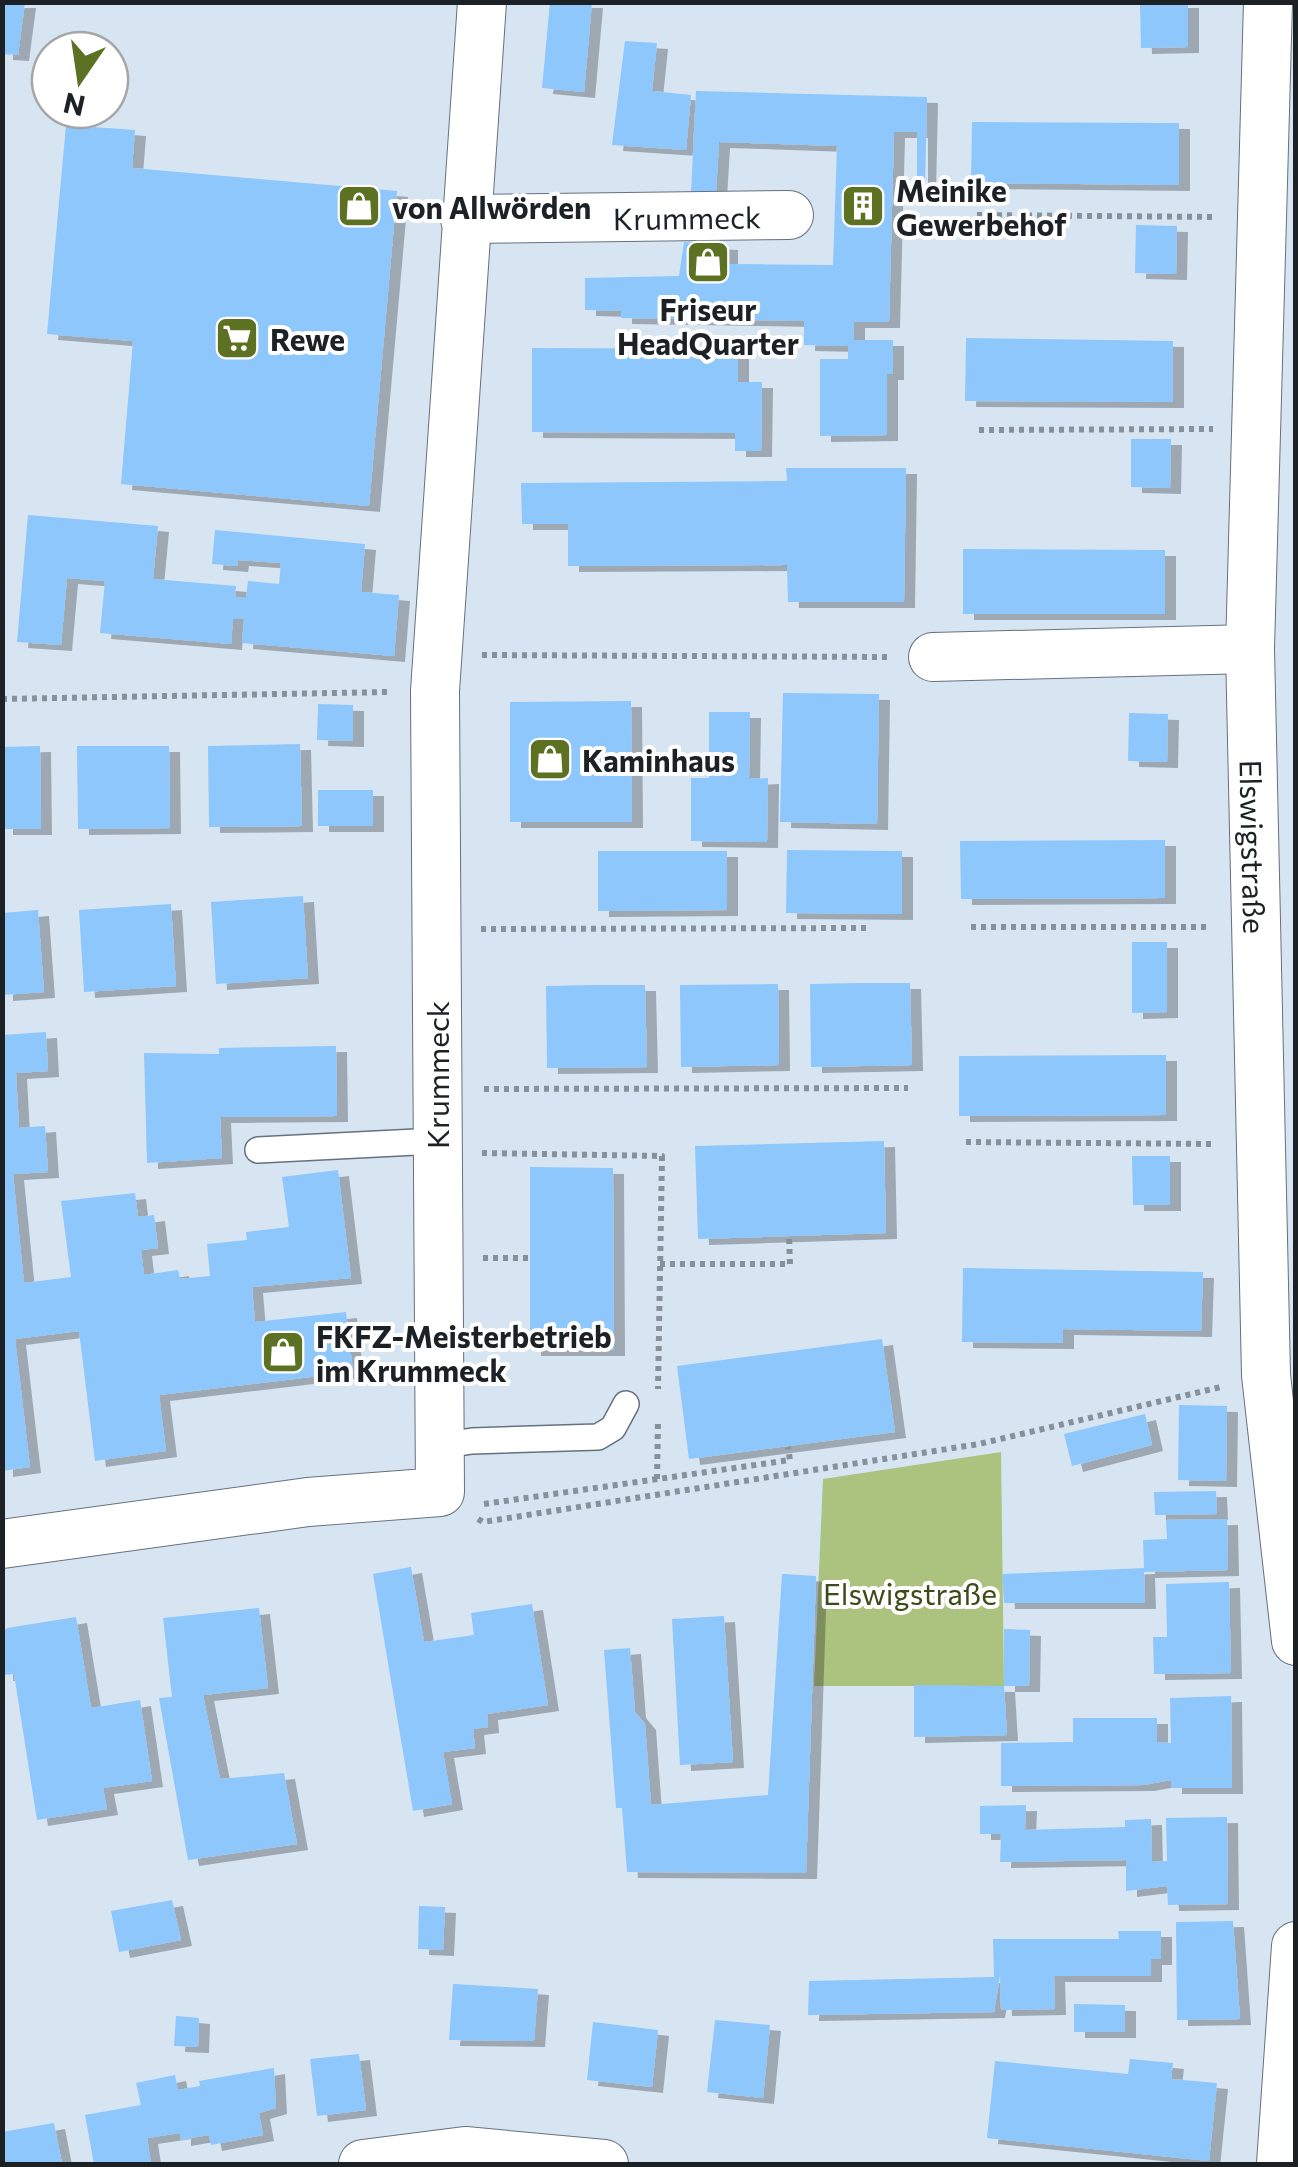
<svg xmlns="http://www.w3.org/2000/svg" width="1298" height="2167" viewBox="0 0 1298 2167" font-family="Commissioner,sans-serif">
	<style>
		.green { fill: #acc27f }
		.building { fill: #8dc7fc; filter: url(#shadow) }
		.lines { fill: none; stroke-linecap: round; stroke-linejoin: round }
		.service-casing { stroke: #65717d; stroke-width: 28 }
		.minor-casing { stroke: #65717d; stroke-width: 50 }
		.path { stroke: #87919b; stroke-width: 6; stroke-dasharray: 5 5; stroke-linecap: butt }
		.service { stroke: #fff; stroke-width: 25 }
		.minor { stroke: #fff; stroke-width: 48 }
		.labels { text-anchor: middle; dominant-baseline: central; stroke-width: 8; stroke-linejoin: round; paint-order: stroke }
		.poi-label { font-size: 30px; font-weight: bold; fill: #1c2126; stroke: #fff; text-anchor: start }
		.street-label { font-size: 30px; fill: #1c2126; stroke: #fff }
		.park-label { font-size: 30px; fill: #3d4b19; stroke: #fff }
	</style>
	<defs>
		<filter id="shadow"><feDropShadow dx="11" dy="6" stdDeviation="0" flood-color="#0004"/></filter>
	</defs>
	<rect width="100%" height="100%" fill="#d7e5f3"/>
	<path class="green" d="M1001 1452 1004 1686H814L823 1479Z"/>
	<path class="building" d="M2 2H25L18 55 2 54Z
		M550 2H592L584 92 542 88Z
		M1154 2H1188V47L1141 48 1140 3Z
		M625 41 657 43 652 91 691 95 686 150 612 145Z
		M696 91 927 97 925 185 917 184V132H894L889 322H854V340H893V374H887V435L820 436V359H848V346L804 345V321L621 318V311L585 310V278L679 276 684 242 727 244V264L833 265 837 146 719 142 716 192 691 193Z
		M972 122 1179 123V185L971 183Z
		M66 125 135 130 132 168 397 191 369 506 121 484 133 341 47 334Z
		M1136 225 1177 226 1176 274 1135 273Z
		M966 338 1173 341V402L965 401Z
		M532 348 738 349V382H762L761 451H735V433L532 432Z
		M1131 439H1171L1170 488 1131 487Z
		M786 468H906L904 602H788L787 565 568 566V524H522L521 483 787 481Z
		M28 515 158 526 153 579 236 586 235 597 246 598 248 581 279 584 281 563 238 560 237 566 212 564 215 530 365 544 361 592 399 595 394 656 242 643 244 619H233L231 644 100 633 105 581 67 578 61 645 17 642Z
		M963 549 1165 550V614H963Z
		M783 693 879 694 877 824 780 822Z
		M631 701 632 822H510V702Z
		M318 704 353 705V741L317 740Z
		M709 712H750L749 779 768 778 767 842 691 841V778H709Z
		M1129 713 1168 714 1167 762 1128 761Z
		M300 744 302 826 209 827 208 746Z
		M40 746 41 829H2V747Z
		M77 746H169L170 828 78 829Z
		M318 790H373V826H318Z
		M1165 840V898L961 899 960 841Z
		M787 850 902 851V914L786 913Z
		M598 851H727V910L598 911Z
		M303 896 308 978 216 984 211 902Z
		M171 904 176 986 84 992 79 910Z
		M38 910 44 992 2 995V913Z
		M1132 942H1167V1012L1132 1013Z
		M861 983H910L912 1065 811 1067 810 984Z
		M778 984 779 1065 681 1067 680 985Z
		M596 985H645L647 1067 547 1068 546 986Z
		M46 1032 48 1071 16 1073 19 1128 45 1126 48 1172 13 1174 24 1283 71 1277 61 1201 135 1193 138 1217 154 1215 158 1248 141 1250 144 1275 178 1270 180 1279 210 1276 207 1244 247 1240 246 1232 289 1227 282 1177 338 1170 351 1278 252 1287 255 1322 346 1312 353 1372 159 1395 166 1451 95 1461 79 1331 15 1339 30 1467 2 1471V1035Z
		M336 1046 337 1116 220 1117 222 1158 147 1163 144 1053 219 1054V1048Z
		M1166 1055V1115L959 1116V1056Z
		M884 1141 886 1233 698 1239 695 1146Z
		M1132 1156H1170V1205H1133Z
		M530 1167 613 1168 614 1350H530Z
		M963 1268 1203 1272 1201 1331 1063 1329V1343L962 1342Z
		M882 1339 895 1432 689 1459 677 1366Z
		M1179 1405 1227 1406 1226 1481 1178 1480Z
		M1145 1414 1152 1445 1072 1466 1064 1434Z
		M1216 1491 1217 1514 1155 1515 1154 1492Z
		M1227 1519 1228 1570 1144 1572 1145 1603H1004L1002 1574 1144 1568 1143 1540 1167 1539 1166 1520Z
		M411 1567 424 1642 474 1635 471 1613 532 1604 548 1705 487 1714 488 1727 473 1729 475 1748 443 1752 452 1804 413 1811 373 1574Z
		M782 1574 816 1576 806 1873 627 1872 622 1808H616L604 1650 630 1648 635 1712 645 1724 651 1805 768 1795Z
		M1229 1582 1231 1673 1154 1674 1153 1637H1167L1166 1584Z
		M259 1608 268 1688 203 1695 220 1779 284 1773 297 1844 188 1860 159 1698 172 1697 163 1618Z
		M724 1616 733 1762 680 1765 672 1619Z
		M76 1617 91 1708 140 1700 152 1781 103 1788 107 1809 37 1820 14 1674 2 1675V1632L7 1628Z
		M1004 1629 1030 1630 1029 1686H1004L1007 1735 914 1737V1685L1004 1686Z
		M1231 1696 1232 1788H1171V1780L1143 1785 1001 1786V1743L1073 1742V1718H1157V1742L1171 1743 1170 1698Z
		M1026 1805 1025 1830 1125 1827V1820L1151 1819 1152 1862 1167 1861 1166 1818 1227 1817 1228 1904 1168 1905 1167 1886 1126 1891V1860L1000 1862 1001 1834H980V1806Z
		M172 1900 181 1940 119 1952 111 1911Z
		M419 1906 445 1907 443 1950 418 1949Z
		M1233 1921 1240 2019 1177 2020 1176 1922Z
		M1118 1931H1161V1959H1151V1976H1054L1055 2009 1001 2010 1000 1976 994 2012 808 2015 809 1981 994 1977 993 1939H1119Z
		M453 1984 538 1989 534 2041 449 2040Z
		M1074 2004 1125 2005V2032H1074Z
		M176 2016 199 2018 198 2047 174 2046Z
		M715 2020 770 2025 763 2098 707 2092Z
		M593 2022 658 2030 652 2087 587 2080Z
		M359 2054 366 2110 317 2116 310 2059Z
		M1130 2059 1173 2063 1171 2079 1217 2083 1209 2161 987 2138 995 2061 1128 2074Z
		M274 2068 276 2108 259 2113 263 2135 211 2145 209 2135 180 2140V2133L147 2138 151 2164H94L85 2115 141 2105 136 2083 175 2075 178 2090 200 2086 199 2081Z
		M54 2123 62 2164H2V2132Z"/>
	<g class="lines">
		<g class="service-casing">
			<path id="service" d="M258 1150 436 1141
				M439 1446 472 1441 598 1437 613 1428 626 1404"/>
		</g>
		<g class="minor-casing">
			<g id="minor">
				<path id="s1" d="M1268 2 1250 649 1266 1375 1296 1641"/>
				<path id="s2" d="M465 219 789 215"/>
				<path d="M933 657 1250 649"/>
				<path d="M2 1544 308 1502 440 1492 435 691 482 2"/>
				<path d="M363 2164 465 2151 604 2164"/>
				<path d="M1281 2164 1296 1946"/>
			</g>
		</g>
		<path class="path" d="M977 215 1217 217
			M979 430 1213 429
			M482 655 889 657
			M2 699 388 692
			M971 927H1209
			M481 929 867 928
			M484 1089 908 1088
			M966 1142 1215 1144
			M482 1153 662 1156 658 1389
			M483 1258H530
			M660 1264H790L789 1236
			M657 1479 658 1422
			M484 1504 790 1460 788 1447
			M478 1519 483 1522 979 1444 1221 1387"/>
		<use href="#service" class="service"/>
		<use href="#minor" class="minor"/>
	</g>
	<defs>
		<g id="shop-square" transform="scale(2.25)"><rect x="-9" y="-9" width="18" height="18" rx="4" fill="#5c7222" stroke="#fff"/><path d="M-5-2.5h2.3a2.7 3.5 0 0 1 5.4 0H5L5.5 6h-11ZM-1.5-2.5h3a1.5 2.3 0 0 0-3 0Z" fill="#fff"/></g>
		<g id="building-square" transform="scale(2.25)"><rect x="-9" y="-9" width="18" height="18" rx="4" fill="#5c7222" stroke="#fff"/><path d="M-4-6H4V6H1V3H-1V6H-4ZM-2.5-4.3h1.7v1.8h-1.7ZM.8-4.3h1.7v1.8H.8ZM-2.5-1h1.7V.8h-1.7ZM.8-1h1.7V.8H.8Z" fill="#fff"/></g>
		<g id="supermarket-square" transform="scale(2.25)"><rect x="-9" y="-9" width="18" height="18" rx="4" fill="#5c7222" stroke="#fff"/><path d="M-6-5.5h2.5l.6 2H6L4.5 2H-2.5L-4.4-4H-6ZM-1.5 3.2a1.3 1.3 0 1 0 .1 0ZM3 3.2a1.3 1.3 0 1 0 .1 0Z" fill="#fff"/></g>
	</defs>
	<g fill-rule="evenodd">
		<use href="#shop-square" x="359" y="206"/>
		<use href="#building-square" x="863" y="206"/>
		<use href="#shop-square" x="708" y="262"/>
		<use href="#supermarket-square" x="237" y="338"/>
		<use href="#shop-square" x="550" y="759"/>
		<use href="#shop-square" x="283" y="1352"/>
	</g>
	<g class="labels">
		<g class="poi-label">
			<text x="896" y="189">Meinike<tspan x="896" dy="34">Gewerbehof</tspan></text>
			<text x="392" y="206">von Allwörden</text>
			<text x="708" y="308" text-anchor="middle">Friseur<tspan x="708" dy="34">HeadQuarter</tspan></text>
			<text x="270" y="338">Rewe</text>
			<text x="582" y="759">Kaminhaus</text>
			<text x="316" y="1335">FKFZ-Meisterbetrieb<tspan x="316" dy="34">im Krummeck</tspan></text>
		</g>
		<g class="street-label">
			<text stroke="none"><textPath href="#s2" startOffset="222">Krummeck</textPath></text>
			<text stroke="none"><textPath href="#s1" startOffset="845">Elswigstraße</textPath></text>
			<text transform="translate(436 1075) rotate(-90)">Krummeck</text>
		</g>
		<g class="park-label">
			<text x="910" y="1592">Elswigstraße</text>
		</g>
	</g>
	<rect width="1298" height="2167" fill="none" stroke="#1c2126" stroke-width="10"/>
	<g transform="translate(80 80) rotate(193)"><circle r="48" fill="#ffffff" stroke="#a4a6a8" stroke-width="2.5"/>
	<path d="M0-8L18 38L0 25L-18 38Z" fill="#5c7222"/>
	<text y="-15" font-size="28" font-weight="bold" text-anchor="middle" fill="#1c2126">N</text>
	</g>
</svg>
